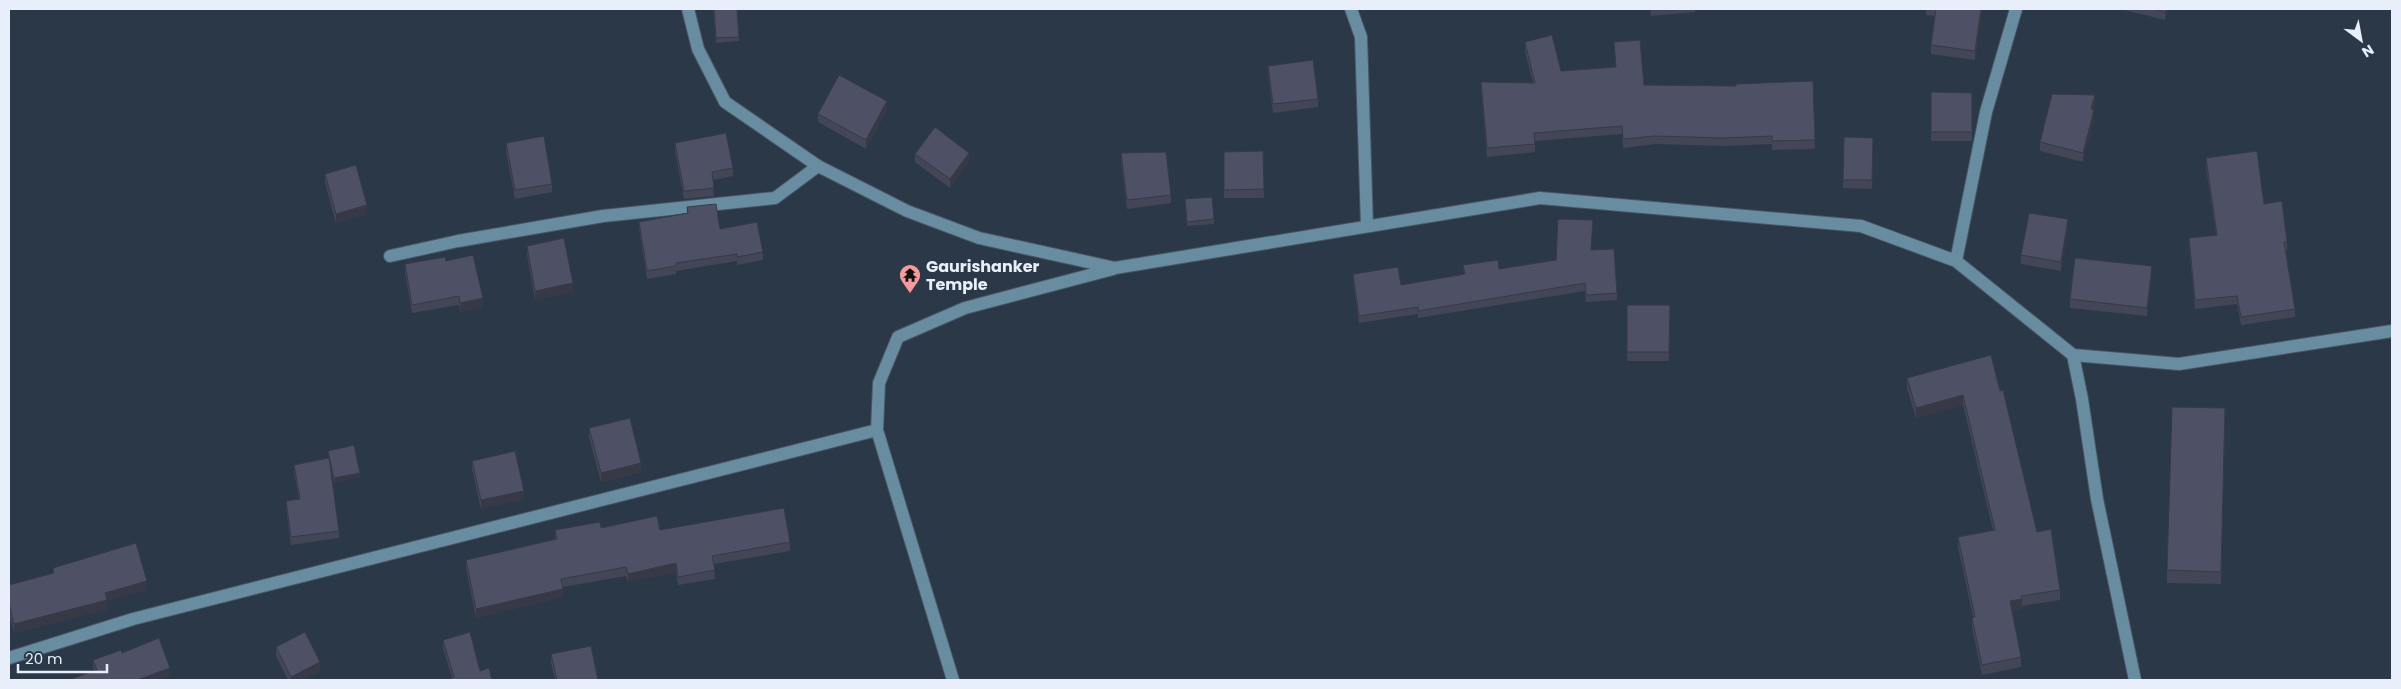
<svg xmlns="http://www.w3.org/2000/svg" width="2401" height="689" viewBox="0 0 2401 689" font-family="Poppins,sans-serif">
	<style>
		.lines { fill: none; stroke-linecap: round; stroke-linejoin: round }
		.minor-casing { stroke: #495564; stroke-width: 14 }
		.minor { stroke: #698da0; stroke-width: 12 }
		.wall { fill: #434657 }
		.shaded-wall { fill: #373947 }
		.building { fill: #4e5165; stroke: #373947 }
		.labels { text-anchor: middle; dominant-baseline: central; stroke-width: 5; stroke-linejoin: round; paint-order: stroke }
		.poi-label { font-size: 16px; font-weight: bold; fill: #e8effa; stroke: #2b3848; text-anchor: start }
	</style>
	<rect width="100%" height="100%" fill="#2b3848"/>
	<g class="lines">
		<g class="minor-casing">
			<path id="minor" d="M688 9 698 49 725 102 818 166 907 211 979 238 1115 268 1540 198 1861 226 1956 261 2073 355 2082 399 2097 499 2135 680
				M1351 9 1361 37 1367 226
				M390 256 458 241 603 216 775 198 818 166
				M1956 261 1986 112 2016 9
				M2073 355 2179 364 2392 331
				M877 430 953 680
				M9 658 133 619 877 430 879 383 898 337 965 308 1113 269"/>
		</g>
		<use href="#minor" class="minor"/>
	</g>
	<path class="wall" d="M713 9 739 37V41L716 43Z
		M1650 9H1695V12L1651 16Z
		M1926 9H1982L1975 60 1931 54V45L1935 16 1926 15Z
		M2121 9H2168L2165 20Z
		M1525 42 1561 71 1616 67 1614 42 1644 85 1736 86 1813 81 1815 149 1772 150V144L1724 146 1655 144 1623 148 1622 134 1535 141V152L1487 157 1481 90V82L1533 83 1525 51Z
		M1268 66 1318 99V107L1273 113 1268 74Z
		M1931 92 1972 93V141H1931Z
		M2095 104 2093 109 2094 118 2083 162 2040 151V142Z
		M887 110 866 149 818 122V114Z
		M1844 137 1873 138 1872 189 1843 188Z
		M506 143 552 184V192L515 199 506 152Z
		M675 143 733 168V176L713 180 714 196 684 199 675 151Z
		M1263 151 1264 198H1224V152Z
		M1121 153 1171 195V203L1127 209 1121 162Z
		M915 154 969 162 950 188 915 162Z
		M2206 158 2264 204 2287 242V251H2286L2295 309V317L2241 325 2237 304 2195 309 2189 246V238L2216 235 2206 167Z
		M325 174 367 214 336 223 325 183Z
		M1185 204 1214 219V224L1187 226Z
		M687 207 720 229 763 252V260L737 265V261L676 271V274L647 279 639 229V222L687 213Z
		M2068 228 2061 271 2021 264V255Z
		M527 246 573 292 535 300 527 255Z
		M1592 250 1617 293V300L1586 302 1585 291 1418 318V314L1359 323 1353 281V274L1401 285 1464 274 1463 265 1499 269 1556 260Z
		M446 261 483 307 460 312 459 305 412 313 405 273V264Z
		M2152 275 2147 316 2070 308V299Z
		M1627 305H1670L1669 361H1627Z
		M1991 355 2037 532 2060 590V600L2022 606V608L2012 611 2021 657V667L1982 675 1972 628V618L1973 617 1958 547V537L1993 530 1963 405 1916 418 1907 388V378Z
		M2225 420 2221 584 2167 583V570Z
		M589 428 641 472 601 482 589 437Z
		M328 451 360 477 334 483 330 463 339 531V538L291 545 286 509V501L299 500 294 472V465L329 458Z
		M472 461 524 499 481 509 472 469Z
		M601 528 660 530 790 542V551L714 564 715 579 678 585 676 572 628 582 626 576 563 587V597L476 618 466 569V560L555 539V530Z
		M53 568 147 590 107 601V609L14 633 9 612V585L53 573Z
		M443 640 480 671 452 678 443 648Z
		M276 647 320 671 301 680H288L276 656Z
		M122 653 170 676 159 680H68L94 671 93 667V660Z
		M551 654 598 680H555L551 663Z"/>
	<path class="shaded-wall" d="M1981 9H1982L1975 60V51Z
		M2166 9H2168L2165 20V12Z
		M2095 95V104L2091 117V109Z
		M887 101V110L866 149V140Z
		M2094 110V118L2083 162V153Z
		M969 153V162L950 188V179Z
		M367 205V214L336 223V214Z
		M2068 219V228L2061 271V262Z
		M2152 266V275L2147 316V308Z
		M573 283V292L535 300V291Z
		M483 298V307L460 312V303Z
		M1963 395V405L1916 418V408Z
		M641 463V472L601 482V473Z
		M360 473V477L334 483V478Z
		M524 491V499L481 509V500Z
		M676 563V572L628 582V574Z
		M147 581V590L107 601V609L14 633V624L105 593Z
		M563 589V597L476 618V609Z
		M2022 599V608L2010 611V601Z
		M320 662V671L301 680H291V677Z
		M170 668V676L159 680H137Z"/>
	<path class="building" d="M714 9H737L739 37 716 38Z
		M1936 9H1981L1975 51 1931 45Z
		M2154 9H2166L2165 12Z
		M1552 35 1561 71 1616 67 1614 42 1640 40 1644 85 1736 86V84L1813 81 1815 140 1772 141V136L1724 138 1655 136 1623 139 1622 126 1534 133 1535 144 1487 148 1481 82 1535 83 1525 42Z
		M1313 60 1318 99 1273 104 1268 66Z
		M839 75 887 101 866 140 818 114Z
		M1931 92 1972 93V132H1931Z
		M2052 94 2095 95 2091 109 2094 110 2083 153 2040 142Z
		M935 127 969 153 950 179 915 154Z
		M726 133 733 168 712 172 714 188 684 191 675 143Z
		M544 136 552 184 515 190 506 143Z
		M1844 137 1873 138 1872 180H1843Z
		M1263 151 1264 189 1224 190V152Z
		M2257 151 2264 204 2282 201 2287 242H2284L2295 309 2241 317 2237 296 2195 300 2189 238 2217 235 2206 158Z
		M1166 152 1171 195 1127 200 1121 153Z
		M356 165 367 205 336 214 325 174Z
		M1212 197 1214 219 1187 222 1185 199Z
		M716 204 720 229 757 222 763 252 737 257V254L676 263V266L647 271 639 222 688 213 687 207Z
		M2029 213 2068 219 2061 262 2021 255Z
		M1558 219 1593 220 1591 250 1614 249 1617 293 1586 295 1585 283 1418 311V307L1359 316 1353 274 1398 267 1401 285 1465 274 1463 265 1498 260 1499 269 1556 260Z
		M564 238 573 283 535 291 527 246Z
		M473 255 483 298 460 303 459 296 412 305 405 264 445 257 446 261Z
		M2075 258 2152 266 2147 308 2070 299Z
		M1627 305H1670L1669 352H1627Z
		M1991 355 2000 391 2003 390 2037 532 2051 529 2060 590 2021 596 2022 599 2010 601 2021 657 1982 665 1972 618 1975 617 1958 537 1995 530 1963 395 1916 408 1907 378Z
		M2172 407 2225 408 2221 572 2167 570Z
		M630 418 641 463 601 473 589 428Z
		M354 445 360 473 334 478 328 451Z
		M515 451 524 491 481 500 472 461Z
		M329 458 339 531 291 537 286 501 300 499 294 465Z
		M784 508 790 542 712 556 715 570 678 577 676 563 628 574 626 567 561 579 563 589 476 609 466 560 557 539 555 530 600 522 601 528 657 516 660 530Z
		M136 543 147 581 105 593 107 600 14 624 9 603V585L54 573 53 568Z
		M305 632 320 662 291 677 276 647Z
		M470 632 480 671 489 668 492 680H449V679L454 677 443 640Z
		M159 638 170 668 137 680H68L97 670 93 660 121 650 122 653Z
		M591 646 598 680H557L551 654Z"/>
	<defs>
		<g id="temple-pin" transform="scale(1.125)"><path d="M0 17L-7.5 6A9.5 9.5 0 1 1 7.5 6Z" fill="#f59b9e" stroke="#2b3848"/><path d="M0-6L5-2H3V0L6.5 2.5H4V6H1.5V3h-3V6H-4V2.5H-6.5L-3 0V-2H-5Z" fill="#111"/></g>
	</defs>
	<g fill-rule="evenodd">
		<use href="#temple-pin" x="910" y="275"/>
	</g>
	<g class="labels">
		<g class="poi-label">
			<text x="926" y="266">Gaurishanker<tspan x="926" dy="18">Temple</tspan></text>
		</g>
	</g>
	<rect width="2401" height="689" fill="none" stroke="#e8effa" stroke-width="20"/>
	<g transform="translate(2361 40) rotate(148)" stroke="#2b3848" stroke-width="4" paint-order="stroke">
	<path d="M0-4L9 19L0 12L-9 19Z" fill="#e8effa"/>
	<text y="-8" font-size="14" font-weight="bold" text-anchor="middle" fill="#e8effa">N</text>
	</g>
	<path d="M18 664v8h89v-8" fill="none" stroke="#e8effa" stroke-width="2.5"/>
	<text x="25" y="664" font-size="15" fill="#e8effa" stroke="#2b3848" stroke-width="4" paint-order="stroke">20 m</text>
</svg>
